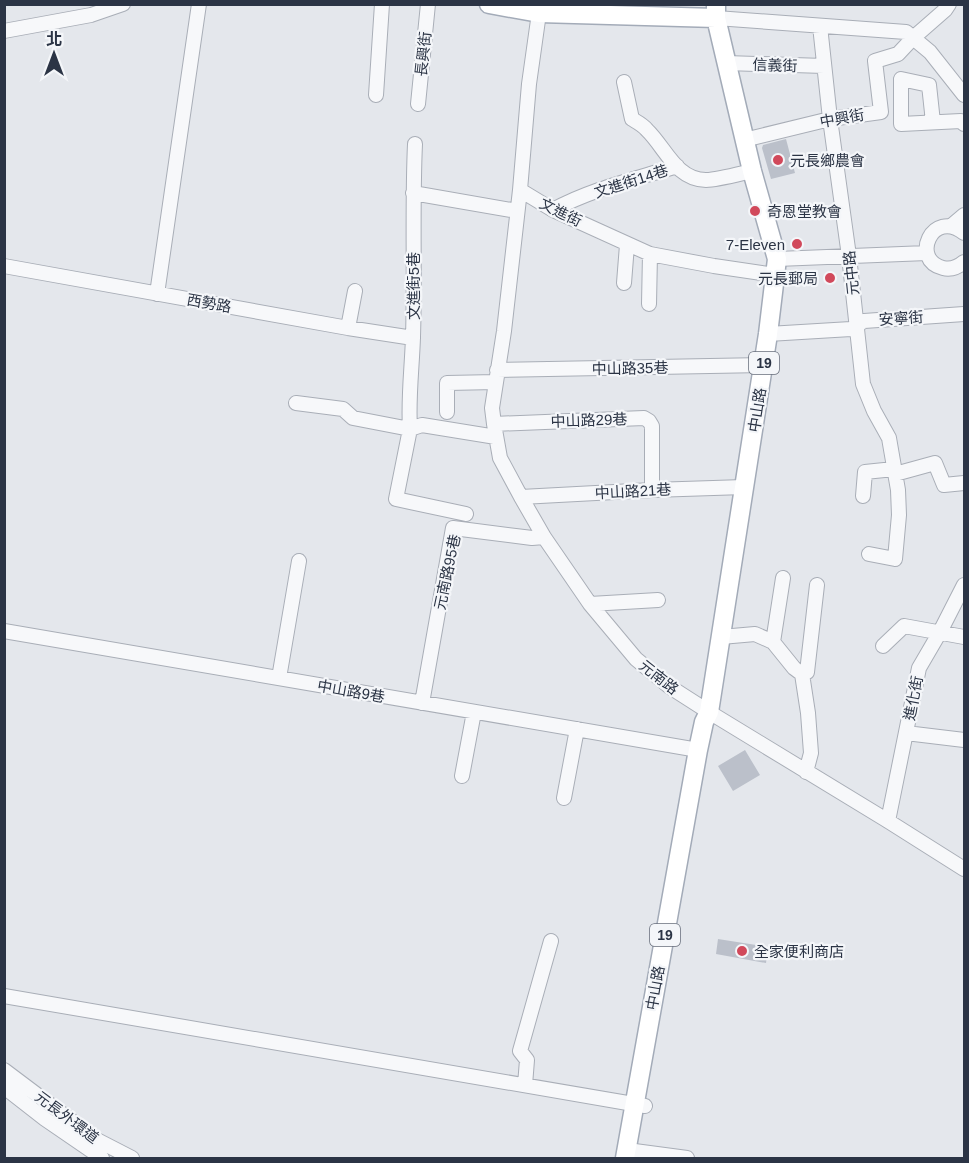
<svg xmlns="http://www.w3.org/2000/svg" width="969" height="1163" viewBox="0 0 969 1163" font-family="Helvetica,'Noto Sans TC',sans-serif">
	<style>
		.building { fill: #bbc0ca }
		.lines { fill: none; stroke-linecap: round; stroke-linejoin: round }
		.minor-casing { stroke: #a9aeb7; stroke-width: 16 }
		.major-casing { stroke: #a3abb8; stroke-width: 21 }
		.minor { stroke: #f7f8fa; stroke-width: 14 }
		.major { stroke: #fff; stroke-width: 18 }
		.poi-dot { fill: #d1495b; stroke: #f4f6f9; stroke-width: 2 }
		.labels { text-anchor: middle; dominant-baseline: central; stroke-width: 4.5; stroke-linejoin: round; paint-order: stroke }
		.shield { fill: #f4f6f9; stroke: #676e7b; stroke-width: 1.5 }
		.shield-label { font-size: 14px; font-weight: bold; fill: #2b3445 }
		.street-label { font-size: 15px; fill: #2b3445; stroke: #f4f6f9 }
		.poi-label { font-size: 15px; fill: #2b3445; stroke: #f4f6f9; text-anchor: start }
	</style>
	<rect width="100%" height="100%" fill="#e4e7ec"/>
	<path class="building" d="M786 139 795 173 771 179 762 148 763 145Z
		M745 750 760 775 733 791 718 766Z
		M718 939 768 947 766 963 716 954Z"/>
	<g class="lines">
		<g class="minor-casing">
			<path id="minor" d="M539 13 529 84 520 190 504 331 492 408 494 424 500 458 521 497 544 537 590 604 636 659 670 687 709 712 888 821 964 869
				M716 18 906 32 930 52 964 95
				M820 26 830 119 849 256 863 384 874 411 889 438 898 490 899 515 895 559 869 554
				M4 31 91 15 123 4
				M726 63 824 66
				M624 82 632 119C637 122 643 125 647 130 665 147 676 180 706 180 717 180 739 174 752 171
				M376 95 382 4
				M418 104 428 4
				M933 122 929 85 901 79V124L961 121 964 124
				M744 140 830 119 881 112 875 61 898 54 913 38 945 10 949 4
				M520 190 553 210 650 254 714 266 775 275
				M413 193 517 211
				M553 210C591 189 636 179 677 166
				M951 226 964 215
				M964 233C932 208 910 260 943 268 951 270 958 267 964 262
				M777 259 927 253
				M4 266 348 328 413 338
				M624 283 627 245
				M157 294 199 4
				M649 304 650 254
				M348 328 355 291
				M768 334 851 329 864 321 964 314
				M497 370 764 365
				M296 403 343 409 353 418 410 429C408 398 412 368 413 337 415 273 412 208 415 144
				M447 412V383L496 382
				M494 424 644 418 649 421 652 426V490
				M895 474 935 463 944 485 964 483
				M863 496 865 472 894 469
				M521 497 652 490 744 487
				M466 514 396 499 410 429 422 425 496 437
				M590 604 658 600
				M4 631 698 750
				M721 637 755 634 773 642 794 668 802 674 808 713 811 753 806 772
				M773 642 783 578
				M883 646 904 626 964 637
				M802 674 807 672 817 585
				M279 678 299 561
				M422 703 453 528 532 538 544 537
				M906 733 964 740
				M462 776 474 712
				M564 798 577 729
				M888 821 919 668 940 632 964 585
				M4 996 645 1106
				M4 1070 97 1140 132 1158
				M525 1085 527 1060 520 1051 551 941
				M4 1087 45 1119 102 1158
				M627 1150 687 1158"/>
		</g>
		<g class="major-casing">
			<path id="major" d="M489 4 539 13 716 18
				M625 1158 698 750 704 722 709 712 768 334 777 259 752 171 716 18V4"/>
		</g>
		<use href="#minor" class="minor"/>
		<use href="#major" class="major"/>
	</g>
	<g class="poi-dot">
		<circle cx="778" cy="160" r="6"/>
		<circle cx="755" cy="211" r="6"/>
		<circle cx="797" cy="244" r="6"/>
		<circle cx="830" cy="278" r="6"/>
		<circle cx="742" cy="951" r="6"/>
	</g>
	<g class="labels">
		<g class="shield">
			<rect x="749" y="352" width="30" height="22" rx="4.5"/>
			<rect x="650" y="924" width="30" height="22" rx="4.5"/>
		</g>
		<g class="shield-label">
			<text x="764" y="363">19</text>
			<text x="665" y="935">19</text>
		</g>
		<g class="street-label">
			<text transform="translate(423 54) rotate(-84)">長興街</text>
			<text transform="translate(775 65) rotate(2)">信義街</text>
			<text transform="translate(842 118) rotate(-10)">中興街</text>
			<text transform="translate(631 181) rotate(-18)">文進街14巷</text>
			<text transform="translate(561 212) rotate(26)">文進街</text>
			<text transform="translate(851 273) rotate(-96)">元中路</text>
			<text transform="translate(413 286) rotate(-90)">文進街5巷</text>
			<text transform="translate(209 303) rotate(10)">西勢路</text>
			<text transform="translate(901 318) rotate(-4)">安寧街</text>
			<text transform="translate(630 368) rotate(-1)">中山路35巷</text>
			<text transform="translate(757 410) rotate(-81)">中山路</text>
			<text transform="translate(589 420) rotate(-2)">中山路29巷</text>
			<text transform="translate(633 491) rotate(-3)">中山路21巷</text>
			<text transform="translate(447 572) rotate(-78)">元南路95巷</text>
			<text transform="translate(659 677) rotate(38)">元南路</text>
			<text transform="translate(351 691) rotate(10)">中山路9巷</text>
			<text transform="translate(913 698) rotate(-79)">進化街</text>
			<text transform="translate(655 988) rotate(-80)">中山路</text>
			<text transform="translate(67 1117) rotate(37)">元長外環道</text>
		</g>
		<g class="poi-label">
			<text x="790" y="160">元長鄉農會</text>
			<text x="767" y="211">奇恩堂教會</text>
			<text x="785" y="244" text-anchor="end">7-Eleven</text>
			<text x="818" y="278" text-anchor="end">元長郵局</text>
			<text x="754" y="951">全家便利商店</text>
		</g>
	</g>
	<rect width="969" height="1163" fill="none" stroke="#2b3445" stroke-width="12"/>
	<g transform="translate(54 54)" stroke="#f4f6f9" stroke-width="4.5" paint-order="stroke">
	<path d="M0-4.5L10 22L0 15L-10 22Z" fill="#2b3445"/>
	<text y="-9" font-size="16" font-weight="bold" text-anchor="middle" fill="#2b3445">北</text>
	</g>
</svg>
